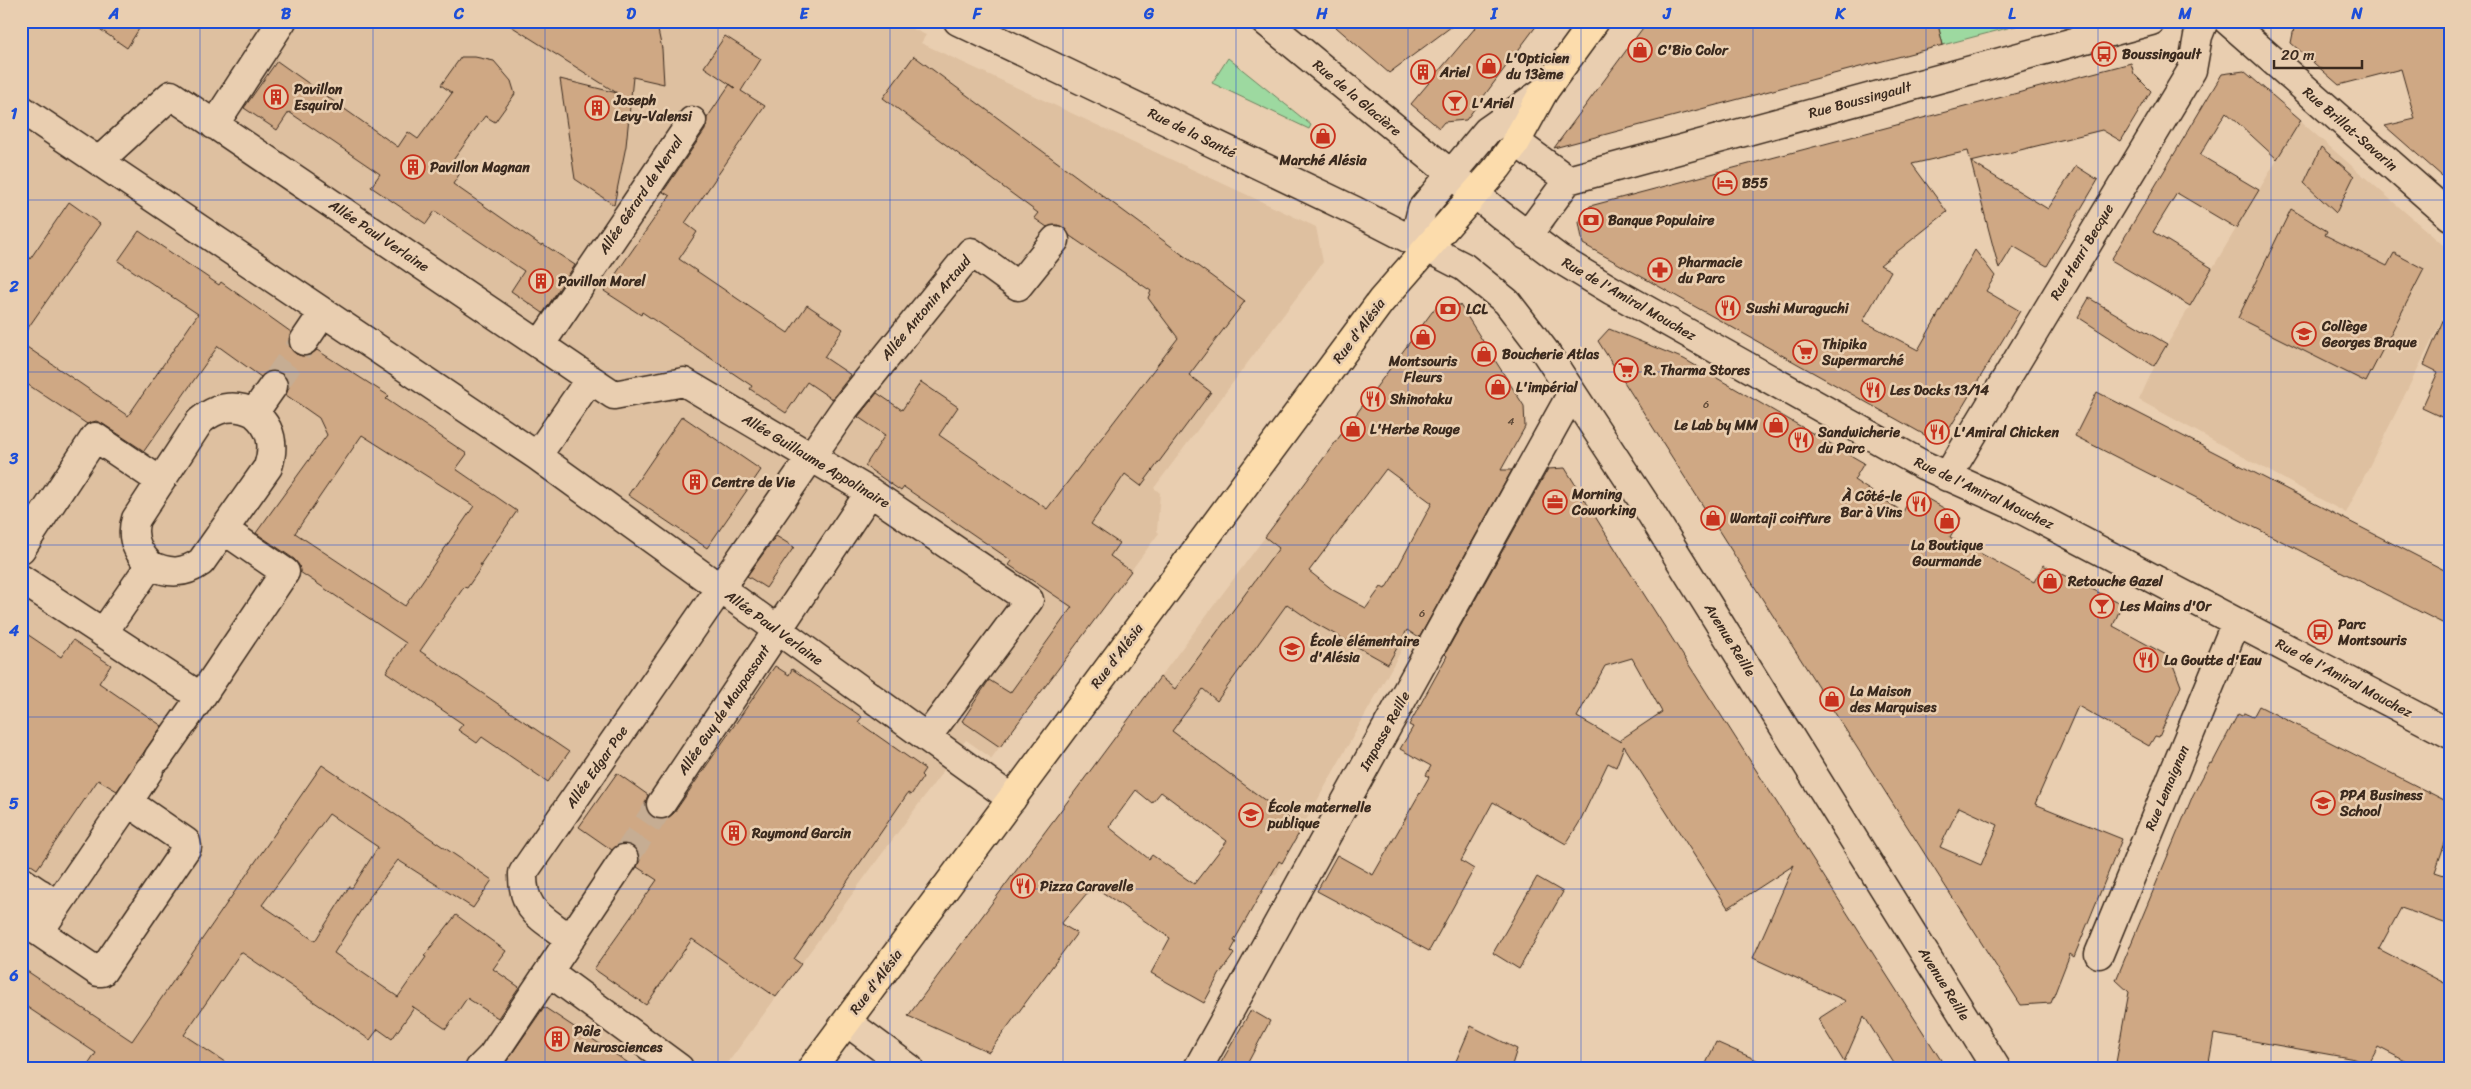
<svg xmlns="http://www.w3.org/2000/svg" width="2471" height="1089" viewBox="0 0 2471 1089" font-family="Sriracha,sans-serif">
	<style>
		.built { fill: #dec0a0 }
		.green { fill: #9dd9a0; stroke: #6c825f }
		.building { fill: #cfa884; stroke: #3b2a1e; fill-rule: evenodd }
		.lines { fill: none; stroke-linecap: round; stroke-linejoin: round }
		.minor-tunnel { stroke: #c6ad93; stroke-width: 28; stroke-dasharray: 28 14; stroke-linecap: butt }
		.minor-casing { stroke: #3b2a1e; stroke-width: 31 }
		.major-casing { stroke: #3b2a1e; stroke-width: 31 }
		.minor { stroke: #e9ceb0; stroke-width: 28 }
		.major { stroke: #fcdcac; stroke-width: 28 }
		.grid { fill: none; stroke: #1d4ed8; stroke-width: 1; stroke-opacity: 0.55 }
		.labels { text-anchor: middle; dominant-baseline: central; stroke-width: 5; stroke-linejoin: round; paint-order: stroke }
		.number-label { font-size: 11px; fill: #604a38 }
		.poi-label { font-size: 14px; font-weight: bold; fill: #3b2a1e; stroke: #e9ceb0; text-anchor: start }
		.street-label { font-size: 14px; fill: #3b2a1e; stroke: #e9ceb0 }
		.neatline { fill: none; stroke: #1d4ed8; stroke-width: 2 }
		.grid-label { font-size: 16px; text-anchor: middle; font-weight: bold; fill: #1d4ed8 }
	</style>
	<rect width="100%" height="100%" fill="#e9ceb0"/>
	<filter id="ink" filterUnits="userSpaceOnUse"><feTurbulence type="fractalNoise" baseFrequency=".02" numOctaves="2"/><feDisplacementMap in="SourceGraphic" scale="10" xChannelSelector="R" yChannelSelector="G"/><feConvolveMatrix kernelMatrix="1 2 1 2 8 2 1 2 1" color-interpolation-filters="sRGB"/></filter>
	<g filter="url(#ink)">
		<path class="built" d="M21 21H896L926 35 921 43 1316 227 1323 262 1154 488 1160 493 1157 531 1159 533 1040 693 990 760V757L966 740 724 1068H21Z
			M2300 121 2450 251V304L2346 513 2139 400 2155 365Z
			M1265 537 1332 589 1411 633 1275 876 1105 751Z"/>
		<path class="green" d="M1937 21H2034L1943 45Z
			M1228 58 1311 125 1309 129 1212 83Z"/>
		<path class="building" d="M88 21H144L127 48Z
			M503 21H656L662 49 664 84 633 77 626 146 614 205 575 179 560 79 617 93Z
			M1329 21H1459L1389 73Z
			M1481 21H1540L1466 120 1444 122 1439 128 1411 104Z
			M1648 21H1937L1943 45 1554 148Z
			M2322 21H2450V183L2385 126 2415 119 2401 69 2339 85 2291 43 2294 28Z
			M725 36 761 59 741 91 765 106 685 223 697 232 679 259 788 333 807 305 843 329 824 357 851 375 832 399 807 382 786 413 750 389 752 386 642 312 641 315 604 291 670 196 663 192 705 130 707 118 730 84 735 88 704 67Z
			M914 56 1245 301 1189 375 1211 392 1141 486 1125 474 1091 524 1119 543 1110 556 1131 571 1000 747 962 721 989 680 1010 693 1072 607 1009 565 1012 561 904 487 901 491 865 466 885 435 858 417 877 393 902 410 921 382 958 407 939 435 1047 509 1178 338 1148 298 1151 291 1070 236 1064 228 1057 225 1047 227 1034 218 1038 213 883 98Z
			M461 57H475L494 61 511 81 515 94 495 122 485 116 451 163 462 170 453 184 542 246 543 244 575 265 543 313 511 291 524 271 435 211 426 224 371 187 380 174 289 112 277 130 244 108 277 61 398 147 408 132 418 139 452 93 441 85Z
			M2131 63 2134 74 2151 91 2121 141 2102 130 1971 162 2048 209 2076 166 2098 180 2047 266 2013 246 1999 269 1968 151 1912 164 1947 212 1880 265 1891 271 1863 321 1918 350 1975 250 1995 276 1986 291 2020 311 1945 436 1932 439 1583 244 1579 222 1590 206Z
			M2244 71 2301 120 2277 159 2226 112 2200 155 2259 190 2236 228 2177 193 2153 232 2212 268 2190 306 2111 260 2222 74Z
			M2321 147 2354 176 2336 213 2304 183Z
			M69 202 100 224 21 338V253L30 259Z
			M2291 209 2327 231 2325 235 2387 266 2394 253 2424 269 2366 382 2238 318Z
			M139 231 219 285 221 282 291 332 289 339 290 347 296 354 302 356 310 355 317 350 389 396 386 399 467 454 456 469 517 511 480 565 482 566 467 588 464 587 420 651 569 752 548 782 482 737 477 743 458 730 463 724 386 672 406 643 300 572 299 565 294 559 256 533 327 435 319 418 286 395 289 387 287 380 282 374 274 370 267 372 261 377 218 346 144 451 103 424 96 421 87 424 21 380V343L128 416 198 314 118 261ZM362 435 474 506 405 606 295 533Z
			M2089 298 2167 344 2154 366 2078 317Z
			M1438 304 1460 305 1524 406 1525 427 1501 470H1512L1419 638 1407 630 1388 664 1313 622 1287 604 1217 701 1203 689 1172 731 1302 828 1282 863 1279 861 1234 941 1236 942 1231 951 1234 954 1219 975 1204 1003 1151 973 1170 938 1093 886 1061 924 1077 933 989 1052 908 1016 1160 677 1175 689 1279 548 1265 537ZM1386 469 1432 503 1392 578 1385 589 1381 587 1366 608 1333 590 1309 571ZM1136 790 1152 803 1161 792 1227 841 1194 884 1152 855 1149 859 1109 827Z
			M2450 304V421L2422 408 2438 372 2424 365Z
			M1609 329 1684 359 1864 463 1854 480 1903 512 1914 491 1961 518 1950 537 2034 582 2043 565 2122 604 2113 626 2170 657 2181 686 2159 737 2155 736 2149 746 2078 706 2035 804 2122 839 2074 957 2070 954 2051 1003 2021 1005 1598 341ZM1959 807 1998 825 1981 865 1940 847Z
			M2097 392 2450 573V627L2075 436Z
			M682 416 761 470 707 548 628 495Z
			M1565 468 1624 563 1946 1068H1897L1864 1016 1844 1062 1818 1019 1846 1001 1753 958 1794 865 1728 908 1624 746 1616 767 1608 763 1579 823 1566 844 1493 802 1461 861 1474 869 1429 951 1317 891 1337 855 1373 875 1429 777 1426 775 1431 766 1400 749 1413 727 1409 725 1447 656 1445 654 1548 469ZM1632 658 1662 712 1620 740 1621 742 1577 717 1605 666Z
			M776 536 794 547 766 588 747 576Z
			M21 630 61 657 73 640 111 665 99 683 162 726 117 791 98 780 37 869 21 858Z
			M775 666 789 675 792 669 862 717 858 722 925 769 921 775 923 777 911 795 908 793 794 959 801 964 776 997 692 939 646 1005 594 969 657 880 637 867 640 860 638 853 633 846 625 843 618 845 612 850 579 827 617 773 648 795 645 803 647 811 652 817 659 820 668 818 674 813Z
			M2259 706 2450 803V828L2435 872 2450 877V925L2401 908 2379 949 2450 986V1068H2419L2378 1047 2368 1066 2355 1059 2214 1034 2208 1068H2115L2129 992 2116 980 2193 795 2210 763 2212 764 2238 714 2242 716 2244 713 2253 717Z
			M322 765 492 880 473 908 398 860 368 899 334 953 398 997 426 957 424 956 456 915 506 951 493 969 519 987 498 1018 467 998 446 1029 412 1006 414 1008 392 1039 378 1029 370 1040 241 952 184 1035 234 1068H86L96 1053 21 1003V967L132 1041ZM329 814 378 847 352 888 349 887 315 941 262 905Z
			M1537 877 1563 892 1519 969 1493 953Z
			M544 1007 636 1068H502Z
			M1251 1010 1270 1021 1245 1068H1218Z
			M1471 1026 1517 1049 1511 1068H1453Z
			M1716 1042 1775 1068H1704Z"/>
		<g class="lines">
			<path class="minor-tunnel" d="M273 386 304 341
				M624 859 661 804"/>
			<g class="minor-casing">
				<path id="minor" d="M958 21 1355 211 1464 267 1507 302 1546 353 1647 507 1996 1068
					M1265 21 1502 216 1558 258 1611 290 1923 465 2015 506 2450 734
					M2228 21 2450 216
					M21 109 537 456 1012 799
					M214 125 282 21
					M1516 142 1568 180
					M99 161 171 95 540 345 590 379 537 456
					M1527 236 1568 180 2151 21
					M1426 247 1417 229 1422 209 1487 131 1544 91
					M304 341 323 313
					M540 345 692 121
					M590 379 614 395 684 382 870 492 1029 600 927 737
					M1947 477 2192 70 2198 36 2204 21
					M21 549 95 437 160 481
					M150 565C169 574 184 574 201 562L268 467C275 445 272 428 254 413L273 386
					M21 579 201 697 158 758
					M103 633 150 565C137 552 130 537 136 519L200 421C217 407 234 403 254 413
					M201 697 285 572 224 530
					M128 802 186 842 187 847 102 972H98L39 932Z
					M128 802 149 770
					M661 804 870 492
					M21 881 57 905
					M21 919 40 893
					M570 939C542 917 522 912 523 873L845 408 971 252 1018 286 1055 240
					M2099 954 2236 622
					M549 972 679 1068
					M847 1022 909 1068
					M480 1068 492 1056 624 859
					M1198 1068 1572 393"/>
			</g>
			<g class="major-casing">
				<path id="major" d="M812 1068 1381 301 1498 167 1516 142 1544 91 1595 21"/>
			</g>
			<use href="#minor" class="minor"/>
			<use href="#major" class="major"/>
		</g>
	</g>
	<path class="grid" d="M200 21V1068M373 21V1068M545 21V1068M718 21V1068M890 21V1068M1063 21V1068M1236 21V1068M1408 21V1068M1581 21V1068M1753 21V1068M1926 21V1068M2098 21V1068M2271 21V1068M21 200H2450M21 372H2450M21 545H2450M21 717H2450M21 889H2450"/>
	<defs>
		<g id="shop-ring" transform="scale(1.25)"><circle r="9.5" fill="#e9ceb0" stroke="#c8321e" stroke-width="1.5"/><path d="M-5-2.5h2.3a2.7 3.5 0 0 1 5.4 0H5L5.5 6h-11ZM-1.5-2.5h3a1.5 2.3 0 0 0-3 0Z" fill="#c8321e"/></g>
		<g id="bus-ring" transform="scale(1.25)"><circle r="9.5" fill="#e9ceb0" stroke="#c8321e" stroke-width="1.5"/><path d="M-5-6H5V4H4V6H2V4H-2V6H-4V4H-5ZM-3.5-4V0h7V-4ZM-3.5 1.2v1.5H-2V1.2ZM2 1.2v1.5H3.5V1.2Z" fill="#c8321e"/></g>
		<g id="building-ring" transform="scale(1.25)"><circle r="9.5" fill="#e9ceb0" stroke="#c8321e" stroke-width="1.5"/><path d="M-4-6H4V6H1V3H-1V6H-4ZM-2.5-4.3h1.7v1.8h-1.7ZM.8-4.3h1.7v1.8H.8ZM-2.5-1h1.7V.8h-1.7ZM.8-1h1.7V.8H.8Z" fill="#c8321e"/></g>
		<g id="bar-ring" transform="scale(1.25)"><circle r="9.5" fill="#e9ceb0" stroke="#c8321e" stroke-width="1.5"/><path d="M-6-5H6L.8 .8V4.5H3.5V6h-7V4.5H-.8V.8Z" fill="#c8321e"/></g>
		<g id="hotel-ring" transform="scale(1.25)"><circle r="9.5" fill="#e9ceb0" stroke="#c8321e" stroke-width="1.5"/><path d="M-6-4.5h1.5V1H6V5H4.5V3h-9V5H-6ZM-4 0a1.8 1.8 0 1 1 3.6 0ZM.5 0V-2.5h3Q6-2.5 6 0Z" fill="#c8321e"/></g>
		<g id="bank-ring" transform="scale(1.25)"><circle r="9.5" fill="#e9ceb0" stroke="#c8321e" stroke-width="1.5"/><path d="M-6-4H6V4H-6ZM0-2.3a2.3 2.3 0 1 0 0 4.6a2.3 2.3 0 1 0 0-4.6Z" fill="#c8321e"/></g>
		<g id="pharmacy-ring" transform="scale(1.25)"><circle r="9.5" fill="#e9ceb0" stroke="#c8321e" stroke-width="1.5"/><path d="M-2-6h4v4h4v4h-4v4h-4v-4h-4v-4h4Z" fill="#c8321e"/></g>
		<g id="restaurant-ring" transform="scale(1.25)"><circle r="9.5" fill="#e9ceb0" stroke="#c8321e" stroke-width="1.5"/><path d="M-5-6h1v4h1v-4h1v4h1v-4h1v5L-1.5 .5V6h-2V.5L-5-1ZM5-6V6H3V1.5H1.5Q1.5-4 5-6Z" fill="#c8321e"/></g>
		<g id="school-ring" transform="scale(1.25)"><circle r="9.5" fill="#e9ceb0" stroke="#c8321e" stroke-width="1.5"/><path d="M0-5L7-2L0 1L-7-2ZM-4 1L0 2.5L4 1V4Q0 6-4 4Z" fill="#c8321e"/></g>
		<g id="supermarket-ring" transform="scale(1.25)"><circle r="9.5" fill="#e9ceb0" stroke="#c8321e" stroke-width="1.5"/><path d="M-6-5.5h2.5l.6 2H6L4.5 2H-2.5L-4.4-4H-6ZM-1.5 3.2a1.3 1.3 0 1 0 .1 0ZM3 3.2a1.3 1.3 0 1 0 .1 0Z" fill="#c8321e"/></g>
		<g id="office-ring" transform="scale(1.25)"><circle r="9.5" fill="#e9ceb0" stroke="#c8321e" stroke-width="1.5"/><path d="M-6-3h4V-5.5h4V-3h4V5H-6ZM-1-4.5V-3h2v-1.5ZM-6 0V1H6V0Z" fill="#c8321e"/></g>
		<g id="university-ring" transform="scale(1.25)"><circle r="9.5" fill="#e9ceb0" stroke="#c8321e" stroke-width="1.5"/><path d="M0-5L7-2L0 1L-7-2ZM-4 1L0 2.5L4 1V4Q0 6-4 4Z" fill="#c8321e"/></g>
	</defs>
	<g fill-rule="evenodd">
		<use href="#shop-ring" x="1640" y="50"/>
		<use href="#bus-ring" x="2104" y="54"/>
		<use href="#shop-ring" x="1489" y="66"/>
		<use href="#building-ring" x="1423" y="72"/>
		<use href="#building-ring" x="276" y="97"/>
		<use href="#bar-ring" x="1455" y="103"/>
		<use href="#building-ring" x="597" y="108"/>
		<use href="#shop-ring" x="1323" y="136"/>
		<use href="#building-ring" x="413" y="167"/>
		<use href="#hotel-ring" x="1725" y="183"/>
		<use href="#bank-ring" x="1591" y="220"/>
		<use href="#pharmacy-ring" x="1660" y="270"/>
		<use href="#building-ring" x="541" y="281"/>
		<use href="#restaurant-ring" x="1728" y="308"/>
		<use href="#bank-ring" x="1448" y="309"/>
		<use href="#school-ring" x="2304" y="334"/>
		<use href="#shop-ring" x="1423" y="337"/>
		<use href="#supermarket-ring" x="1805" y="352"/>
		<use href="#shop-ring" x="1484" y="354"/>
		<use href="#supermarket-ring" x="1626" y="370"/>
		<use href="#shop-ring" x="1498" y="387"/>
		<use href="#restaurant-ring" x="1873" y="390"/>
		<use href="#restaurant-ring" x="1373" y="399"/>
		<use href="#shop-ring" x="1776" y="425"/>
		<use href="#shop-ring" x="1353" y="429"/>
		<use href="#restaurant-ring" x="1937" y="432"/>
		<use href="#restaurant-ring" x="1801" y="440"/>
		<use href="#building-ring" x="695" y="482"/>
		<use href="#office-ring" x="1555" y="502"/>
		<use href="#restaurant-ring" x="1919" y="504"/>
		<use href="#shop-ring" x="1713" y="518"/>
		<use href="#shop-ring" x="1947" y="521"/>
		<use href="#shop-ring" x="2050" y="581"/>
		<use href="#bar-ring" x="2102" y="606"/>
		<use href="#bus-ring" x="2320" y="632"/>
		<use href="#school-ring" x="1292" y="649"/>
		<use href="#restaurant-ring" x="2146" y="660"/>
		<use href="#shop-ring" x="1832" y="699"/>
		<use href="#university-ring" x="2323" y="803"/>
		<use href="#school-ring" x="1251" y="815"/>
		<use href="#building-ring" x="734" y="833"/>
		<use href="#restaurant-ring" x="1023" y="886"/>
		<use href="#building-ring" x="557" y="1039"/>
	</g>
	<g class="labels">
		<g class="number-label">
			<text x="1706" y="404">6</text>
			<text x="1511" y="421">4</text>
			<text x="1422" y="613">6</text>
		</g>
		<g class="poi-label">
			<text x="1658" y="50">C'Bio Color</text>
			<text x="2122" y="54">Boussingault</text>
			<text x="1506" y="58">L'Opticien<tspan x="1506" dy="16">du 13ème</tspan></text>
			<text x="1440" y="72">Ariel</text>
			<text x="294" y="89">Pavillon<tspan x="294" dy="16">Esquirol</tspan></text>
			<text x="614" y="100">Joseph<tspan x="614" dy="16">Levy-Valensi</tspan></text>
			<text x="1472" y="103">L'Ariel</text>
			<text x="1323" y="160" text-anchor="middle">Marché Alésia</text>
			<text x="430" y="167">Pavillon Magnan</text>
			<text x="1742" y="183">B55</text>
			<text x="1608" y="220">Banque Populaire</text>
			<text x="1678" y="262">Pharmacie<tspan x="1678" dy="16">du Parc</tspan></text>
			<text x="558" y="281">Pavillon Morel</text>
			<text x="1746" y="308">Sushi Muraguchi</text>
			<text x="1466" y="309">LCL</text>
			<text x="2322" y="326">Collège<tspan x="2322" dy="16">Georges Braque</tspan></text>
			<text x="1822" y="344">Thipika<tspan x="1822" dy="16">Supermarché</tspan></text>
			<text x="1502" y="354">Boucherie Atlas</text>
			<text x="1423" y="361" text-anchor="middle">Montsouris<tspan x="1423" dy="16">Fleurs</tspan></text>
			<text x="1644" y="370">R. Tharma Stores</text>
			<text x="1516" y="387">L'impérial</text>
			<text x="1890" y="390">Les Docks 13/14</text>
			<text x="1390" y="399">Shinotaku</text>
			<text x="1758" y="425" text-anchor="end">Le Lab by MM</text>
			<text x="1370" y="429">L'Herbe Rouge</text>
			<text x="1818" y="432">Sandwicherie<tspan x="1818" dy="16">du Parc</tspan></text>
			<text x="1954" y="432">L'Amiral Chicken</text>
			<text x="712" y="482">Centre de Vie</text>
			<text x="1572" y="494">Morning<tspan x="1572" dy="16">Coworking</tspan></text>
			<text x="1902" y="496" text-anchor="end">À Côté-le<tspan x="1902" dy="16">Bar à Vins</tspan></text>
			<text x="1730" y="518">Wantaji coiffure</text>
			<text x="1947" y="545" text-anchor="middle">La Boutique<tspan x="1947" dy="16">Gourmande</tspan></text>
			<text x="2068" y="581">Retouche Gazel</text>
			<text x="2120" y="606">Les Mains d'Or</text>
			<text x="2338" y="624">Parc<tspan x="2338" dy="16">Montsouris</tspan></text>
			<text x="1310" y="641">École élémentaire<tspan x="1310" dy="16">d'Alésia</tspan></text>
			<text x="2164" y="660">La Goutte d'Eau</text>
			<text x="1850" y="691">La Maison<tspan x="1850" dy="16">des Marquises</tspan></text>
			<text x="2340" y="795">PPA Business<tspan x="2340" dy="16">School</tspan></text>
			<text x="1268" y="807">École maternelle<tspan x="1268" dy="16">publique</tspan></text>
			<text x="752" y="833">Raymond Garcin</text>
			<text x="1040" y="886">Pizza Caravelle</text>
			<text x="574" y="1031">Pôle<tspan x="574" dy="16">Neurosciences</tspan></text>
		</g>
		<g class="street-label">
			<text transform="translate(1357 98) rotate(40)">Rue de la Glacière</text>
			<text transform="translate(1860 100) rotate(-15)">Rue Boussingault</text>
			<text transform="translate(2350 129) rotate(41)">Rue Brillat-Savarin</text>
			<text transform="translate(1192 133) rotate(26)">Rue de la Santé</text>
			<text transform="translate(641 195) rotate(-56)">Allée Gérard de Nerval</text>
			<text transform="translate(379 236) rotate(34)">Allée Paul Verlaine</text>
			<text transform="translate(2082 252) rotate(-59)">Rue Henri Becque</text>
			<text transform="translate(1629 299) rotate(30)">Rue de l'Amiral Mouchez</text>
			<text transform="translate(926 308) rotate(-50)">Allée Antonin Artaud</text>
			<text transform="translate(1359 331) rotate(-53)">Rue d'Alésia</text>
			<text transform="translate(816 461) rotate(31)">Allée Guillaume Appolinaire</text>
			<text transform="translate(1984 493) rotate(25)">Rue de l'Amiral Mouchez</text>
			<text transform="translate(774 628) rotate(36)">Allée Paul Verlaine</text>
			<text transform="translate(1730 640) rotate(58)">Avenue Reille</text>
			<text transform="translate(1117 656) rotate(-53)">Rue d'Alésia</text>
			<text transform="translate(2344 678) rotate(28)">Rue de l'Amiral Mouchez</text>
			<text transform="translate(724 710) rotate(-56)">Allée Guy de Maupassant</text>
			<text transform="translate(1385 731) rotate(-61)">Impasse Reille</text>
			<text transform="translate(597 767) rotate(-55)">Allée Edgar Poe</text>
			<text transform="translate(2167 788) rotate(-67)">Rue Lemaignan</text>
			<text transform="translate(876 982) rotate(-53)">Rue d'Alésia</text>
			<text transform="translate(1944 984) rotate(58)">Avenue Reille</text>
		</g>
	</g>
	<rect width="2471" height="1089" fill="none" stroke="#e9ceb0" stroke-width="55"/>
	<path d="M2274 60v8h88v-8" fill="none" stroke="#3b2a1e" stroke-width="2.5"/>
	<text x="2281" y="60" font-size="15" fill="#3b2a1e" stroke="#e9ceb0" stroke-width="4" paint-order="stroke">20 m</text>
	<rect x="28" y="28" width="2416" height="1034" class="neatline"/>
	<g class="grid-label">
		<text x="114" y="19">A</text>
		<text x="286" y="19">B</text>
		<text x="459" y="19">C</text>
		<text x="631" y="19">D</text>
		<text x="804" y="19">E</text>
		<text x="977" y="19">F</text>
		<text x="1149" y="19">G</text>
		<text x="1322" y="19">H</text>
		<text x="1494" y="19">I</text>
		<text x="1667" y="19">J</text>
		<text x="1840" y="19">K</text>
		<text x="2012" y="19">L</text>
		<text x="2185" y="19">M</text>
		<text x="2357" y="19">N</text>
		<text x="14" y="119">1</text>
		<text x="14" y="292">2</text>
		<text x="14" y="464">3</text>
		<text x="14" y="636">4</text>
		<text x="14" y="809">5</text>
		<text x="14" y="981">6</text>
	</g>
</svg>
